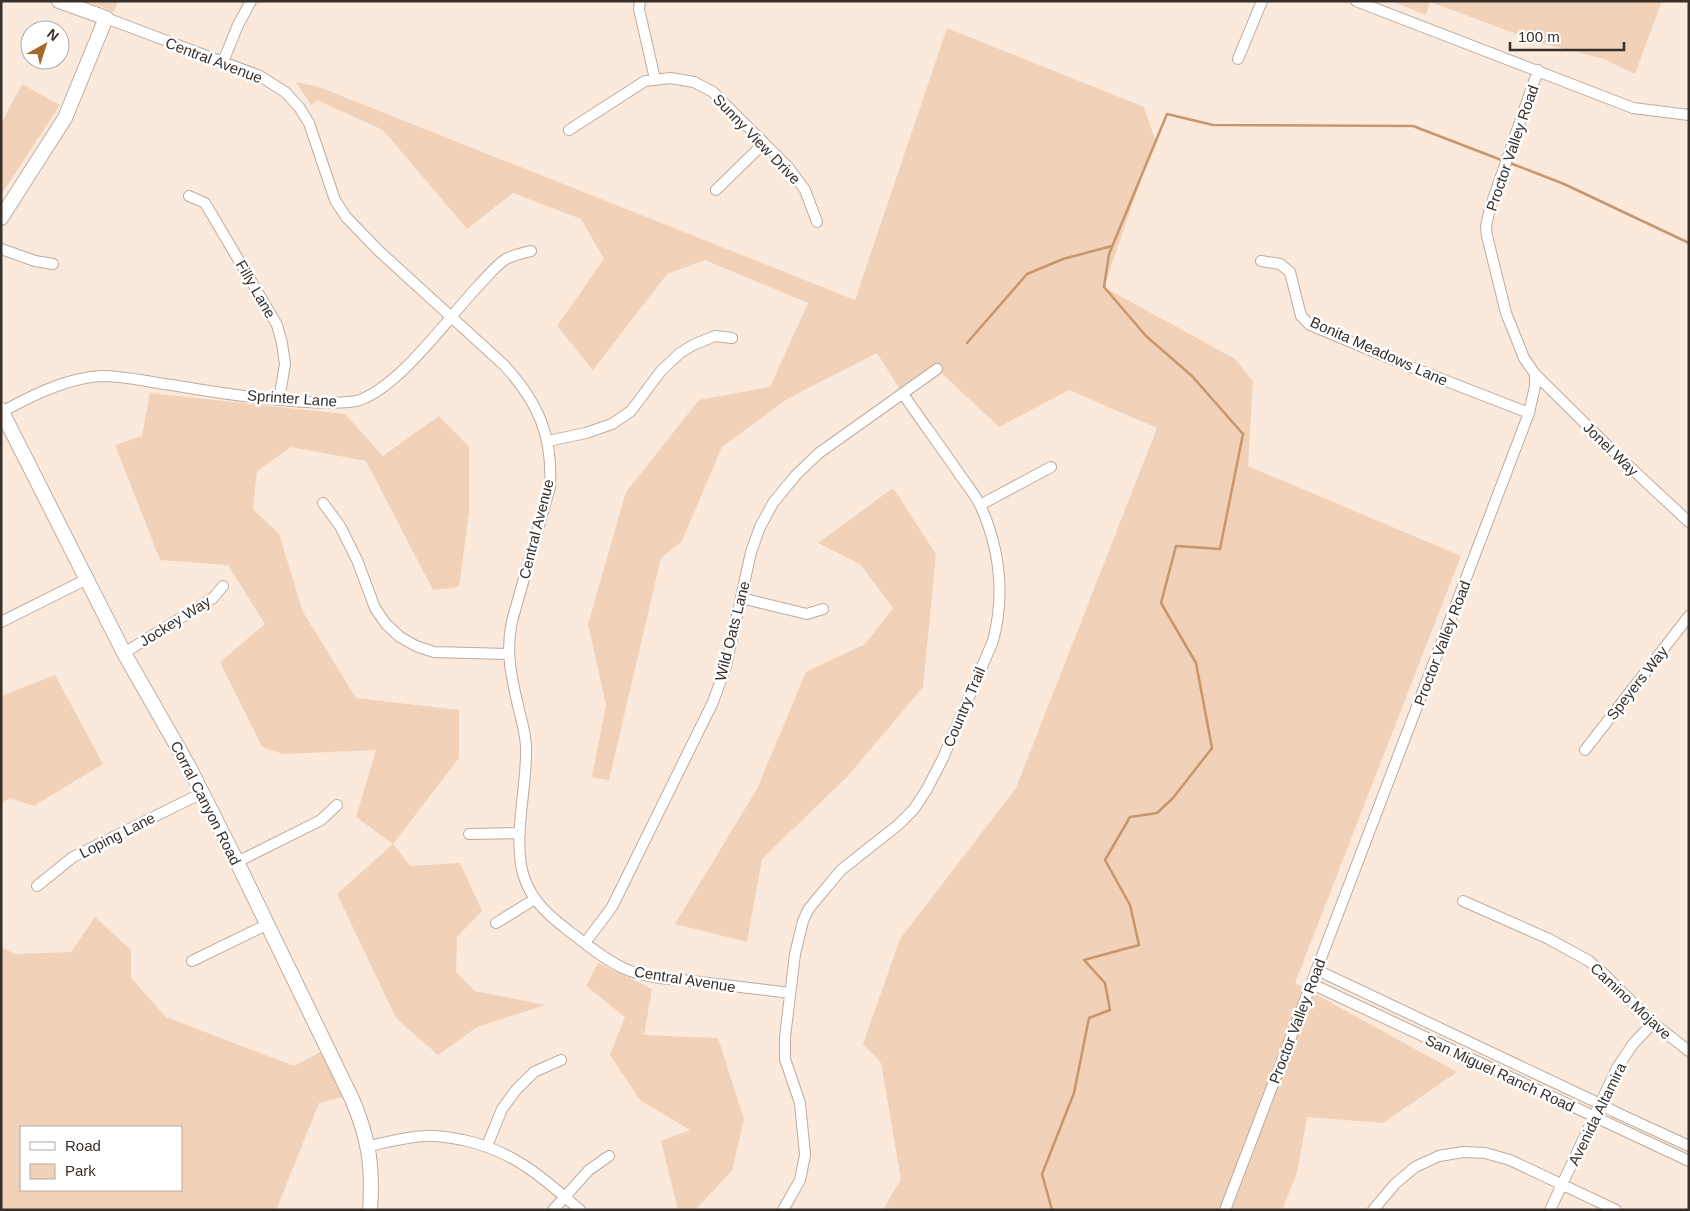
<svg xmlns="http://www.w3.org/2000/svg" width="1690" height="1211" viewBox="0 0 1690 1211" font-family="Arial,sans-serif">
	<style>
		.green { fill: #f1d1b8; fill-rule: evenodd }
		.lines { fill: none; stroke-linecap: round; stroke-linejoin: round }
		.stream { stroke: #c7966c; stroke-width: 2.5 }
		.minor-casing { stroke: #bdac9f; stroke-width: 12 }
		.major-casing { stroke: #bdac9f; stroke-width: 16 }
		.minor { stroke: #fff; stroke-width: 10 }
		.major { stroke: #fff; stroke-width: 14 }
		.labels { text-anchor: middle; dominant-baseline: central; stroke-width: 5; stroke-linejoin: round; paint-order: stroke }
		.street-label { font-size: 15px; fill: #362f2a; stroke: #fff }
	</style>
	<rect width="100%" height="100%" fill="#fbeadb"/>
	<path class="green" d="M86 1H118L114 12Z
		M1391 1H1662L1635 74 1604 59 1541 43 1430 2 1426 15Z
		M947 28 1144 107 1155 139 1104 287 1235 359 1253 381 1248 466 1461 556 1295 983 1457 1072 1383 1123 1307 1117 1297 1173 1282 1210H883L901 1179 881 1063 863 1044 900 939 1016 788 1157 428 1069 390 999 427 937 369 903 394 877 353 787 399 722 447 682 541 661 558 609 780 592 777 606 705 588 624 626 492 699 400 770 387 808 303 705 260 667 274 593 370 557 326 604 259 581 219 513 193 467 229 383 130 317 100 311 105 296 82 319 87 855 300Z
		M22 84 60 105 1 195V124Z
		M150 393 345 414 383 456 439 416 469 447V513L459 587 433 590 366 461 291 447 257 471 253 509 279 534 303 612 356 698 459 710V758L393 844 410 866 460 863 482 911 457 937 456 972 475 991 545 1005 477 1027 438 1055 396 1018 337 894 393 844 356 817 376 750 283 754 262 747 220 662 265 624 228 565 160 560 115 445 142 436Z
		M893 488 936 554 923 687 847 777 762 859 747 942 675 924 757 789 806 672 865 644 893 608 860 564 818 543Z
		M55 675 103 764 34 806 9 798 1 804V696Z
		M95 917 131 950V978L166 1017 294 1066 328 1048 350 1095 319 1103 276 1210H1V947L15 954 71 952ZM21 1127H181V1190H21Z
		M598 963 652 989 644 1035 718 1038 744 1119 732 1171 695 1210H678L661 1141 690 1130 640 1100 610 1055 625 1017 586 986Z"/>
	<g class="lines">
		<path class="stream" d="M1510 163 1564 184 1689 243
			M967 343 1027 274 1063 259 1112 246
			M1052 1210 1042 1174 1074 1093 1089 1018 1110 1010 1105 983 1084 960 1139 945 1130 905 1105 860 1130 817 1157 813 1173 798 1212 748 1196 663 1161 603 1176 546 1220 549 1243 434 1192 376 1146 336 1104 287 1109 254 1167 114 1213 125 1413 126 1504 161"/>
		<g class="minor-casing">
			<path id="minor" d="M640 1 639 9 655 79
				M1356 1 1633 108 1689 115
				M106 18 260 76 285 92 299 107 309 123 335 200 346 217 379 251 504 365C538 402 553 436 550 487L512 621C505 652 512 680 519 710 522 722 526 735 526 748 527 786 515 827 521 865 526 895 545 913 569 931 586 944 605 960 625 969 646 978 670 979 692 981 725 985 757 989 790 993
				M1238 59 1262 1
				M223 62 238 25 251 1
				M569 130 645 81 671 78 694 82 713 92 788 167 805 190 817 222
				M716 190 764 143
				M189 196 205 203 277 325 282 343 285 364 279 400
				M1 249 35 261 53 264
				M1261 261 1280 264 1290 272 1301 316 1310 325 1413 368 1529 413
				M1535 374 1620 458 1689 522
				M2 412C32 395 67 378 101 376 125 376 149 382 172 385 212 392 252 398 292 401 309 402 344 405 360 400 402 384 448 318 479 285 487 277 496 265 506 259 513 255 523 253 531 251
				M548 441 586 433 612 424 631 411 661 371 680 353 693 345 715 336 732 338
				M323 503 340 526 357 560 375 608 386 624 400 637 416 646 434 652 508 654
				M980 505 1051 467
				M741 598 807 614 823 609
				M1 622 87 579
				M124 653 213 598 223 586
				M1585 750 1689 616
				M469 834 520 833
				M237 862 321 820 337 805
				M37 886 73 857 202 793
				M1463 901 1549 939 1589 961 1603 973 1653 1023 1689 1051
				M496 923 535 899
				M585 943 612 907 713 702 726 666 751 552 760 527 773 503 796 475 819 453 937 369
				M192 961 268 924
				M1317 970 1600 1104 1613 1111 1689 1146
				M1312 984 1689 1161
				M369 1146C387 1142 406 1137 425 1136 438 1135 451 1138 463 1140 514 1151 542 1177 580 1210
				M487 1146 502 1109 516 1090 534 1072 561 1060
				M553 1210 589 1170 609 1156
				M783 1210 800 1180 805 1155 800 1103 785 1059V1037L795 954 803 921 808 910 816 900 841 870 898 825 914 809 927 789 943 758 993 641C1005 595 1000 550 981 507 976 495 965 483 958 472 940 446 921 420 903 394
				M1225 1210 1529 413 1535 386V374L1524 358 1506 313 1487 236 1486 226 1490 208 1538 70
				M1373 1210 1395 1184 1415 1167 1439 1156 1463 1152 1485 1153 1510 1160 1616 1210
				M1550 1210 1617 1068 1633 1044 1653 1023"/>
		</g>
		<g class="major-casing">
			<path id="major" d="M1 218 65 118 106 18 59 1
				M1 410 124 653 189 767 237 862 352 1099C369 1139 373 1166 370 1210"/>
		</g>
		<use href="#minor" class="minor"/>
		<use href="#major" class="major"/>
	</g>
	<g class="labels">
		<g class="street-label">
			<text transform="translate(214 60) rotate(21)">Central Avenue</text>
			<text transform="translate(757 139) rotate(46)">Sunny View Drive</text>
			<text transform="translate(1512 148) rotate(-71)">Proctor Valley Road</text>
			<text transform="translate(256 289) rotate(60)">Filly Lane</text>
			<text transform="translate(1379 351) rotate(24)">Bonita Meadows Lane</text>
			<text transform="translate(292 398) rotate(4)">Sprinter Lane</text>
			<text transform="translate(1611 449) rotate(44)">Jonel Way</text>
			<text transform="translate(536 529) rotate(-76)">Central Avenue</text>
			<text transform="translate(175 621) rotate(-32)">Jockey Way</text>
			<text transform="translate(732 631) rotate(-76)">Wild Oats Lane</text>
			<text transform="translate(1442 643) rotate(-69)">Proctor Valley Road</text>
			<text transform="translate(1637 683) rotate(-52)">Speyers Way</text>
			<text transform="translate(964 707) rotate(-67)">Country Trail</text>
			<text transform="translate(206 803) rotate(63)">Corral Canyon Road</text>
			<text transform="translate(117 835) rotate(-27)">Loping Lane</text>
			<text transform="translate(685 979) rotate(9)">Central Avenue</text>
			<text transform="translate(1631 1001) rotate(43)">Camino Mojave</text>
			<text transform="translate(1297 1021) rotate(-69)">Proctor Valley Road</text>
			<text transform="translate(1500 1073) rotate(25)">San Miguel Ranch Road</text>
			<text transform="translate(1597 1114) rotate(-64)">Avenida Altamira</text>
		</g>
	</g>
	<rect width="1690" height="1211" fill="none" stroke="#362f2a" stroke-width="5"/>
	<rect x="20" y="1126" width="162" height="65" fill="#ffffff" stroke="#afacaa"/>
	<rect x="30" y="1142" width="25" height="8" fill="#ffffff" stroke="#afacaa"/>
	<text x="65" y="1151" font-size="15" fill="#362f2a">Road</text>
	<rect x="30" y="1164" width="25" height="15" fill="#f1d1b8" stroke="#afacaa"/>
	<text x="65" y="1176" font-size="15" fill="#362f2a">Park</text>
	<g transform="translate(45 45) rotate(39)"><circle r="24" fill="#ffffff" stroke="#afacaa"/>
	<path d="M0-4L9 19L0 12L-9 19Z" fill="#a5682c"/>
	<text y="-8" font-size="14" font-weight="bold" text-anchor="middle" fill="#362f2a">N</text>
	</g>
	<path d="M1510 42v8h114v-8" fill="none" stroke="#362f2a" stroke-width="2.5"/>
	<text x="1518" y="42" font-size="15" fill="#362f2a" stroke="#ffffff" stroke-width="4" paint-order="stroke">100 m</text>
</svg>
